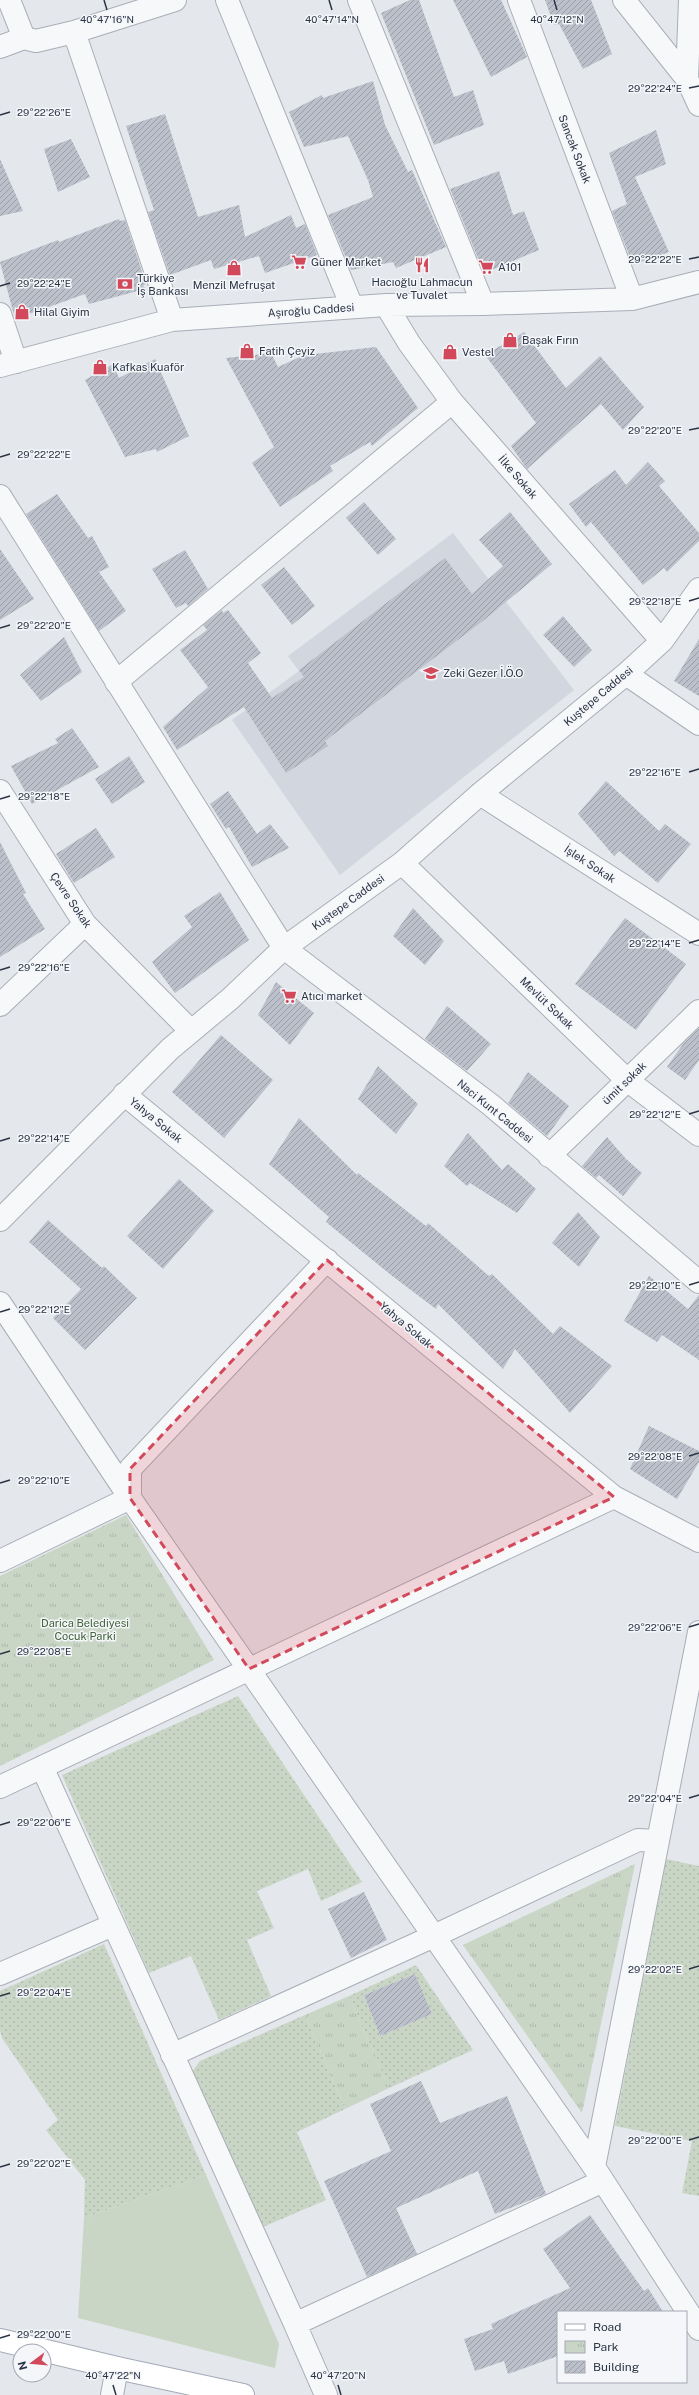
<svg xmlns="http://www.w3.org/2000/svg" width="699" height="2395" viewBox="0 0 699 2395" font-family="'Public Sans',sans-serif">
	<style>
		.built { fill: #d2d6de }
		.grass { fill: url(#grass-dots); fill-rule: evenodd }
		.park { fill: url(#park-tufts) }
		.garden { fill: #c9d6c5 }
		.building { fill: url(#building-hatch) }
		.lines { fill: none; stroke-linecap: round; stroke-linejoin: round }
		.minor-casing { stroke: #a9aeb7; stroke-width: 24 }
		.major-casing { stroke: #a3abb8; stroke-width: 24 }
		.minor { stroke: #f7f8fa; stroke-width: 22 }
		.major { stroke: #fff; stroke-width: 22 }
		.marked { fill: #d1495b; fill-opacity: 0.2; stroke: #d1495b; stroke-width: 3; stroke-dasharray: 8 5; stroke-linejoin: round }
		.ticks { fill: none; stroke: #2b3445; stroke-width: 1.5 }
		.labels { text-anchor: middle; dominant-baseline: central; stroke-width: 3; stroke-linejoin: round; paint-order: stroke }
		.street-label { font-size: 11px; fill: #2b3445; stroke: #f4f6f9 }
		.poi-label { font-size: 11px; fill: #2b3445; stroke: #f4f6f9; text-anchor: start }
		.park-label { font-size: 11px; fill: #3f6138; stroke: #f4f6f9 }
		.ticks-label { font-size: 10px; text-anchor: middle; fill: #2b3445; stroke: #f4f6f9; stroke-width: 3; stroke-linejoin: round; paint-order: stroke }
	</style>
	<defs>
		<pattern id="grass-dots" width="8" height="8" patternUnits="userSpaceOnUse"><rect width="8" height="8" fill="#c9d6c5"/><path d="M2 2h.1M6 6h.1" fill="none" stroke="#adb8ab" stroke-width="1.8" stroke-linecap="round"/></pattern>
		<pattern id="park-tufts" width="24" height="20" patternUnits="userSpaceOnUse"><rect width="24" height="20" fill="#c9d6c5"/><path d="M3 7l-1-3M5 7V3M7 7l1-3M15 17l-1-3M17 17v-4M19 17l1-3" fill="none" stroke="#adb8ab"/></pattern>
		<pattern id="building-hatch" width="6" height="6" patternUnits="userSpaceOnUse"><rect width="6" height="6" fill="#bbc0ca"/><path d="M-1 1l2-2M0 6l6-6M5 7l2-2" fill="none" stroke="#989da6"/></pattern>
	</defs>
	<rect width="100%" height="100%" fill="#e4e7ec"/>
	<path class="built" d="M453 533 574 690 340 875 232 720 299 671 288 656Z"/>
	<path class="grass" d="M238 1696 362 1882 321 1901 308 1869 257 1891 274 1928 247 1940 271 1996 219 2020 191 1956 149 1973 62 1775Z
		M666 1859 699 1866V2196L682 2193 692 2141 615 2126Z
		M104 1944 206 2175 84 2218 85 2180 46 2130 58 2120 2 2038 0 2030V1991Z
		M416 1965 473 2050 389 2088 349 1996ZM415 1974 432 2014 380 2036 364 1995Z
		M305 2015 345 2109 297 2132 326 2200 263 2227 192 2072 200 2061Z"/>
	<path class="park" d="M126 1515 214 1660 0 1766V1576Z
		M635 1864 582 2113 463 1945Z
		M349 1996 389 2088 345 2109 305 2015Z"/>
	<path class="garden" d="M206 2175 279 2344 275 2368 78 2318 84 2218Z"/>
	<path class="building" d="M410 0H419L454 97 473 90 484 125 434 145 381 13Z
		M453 0H501L527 57 491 77Z
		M545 0H591L612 54 583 69 559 24 554 25Z
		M373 81 385 125 408 172 412 170 446 247 396 268 393 262 351 270 328 215 373 197 368 180 348 136 304 147 289 112 322 95 323 98Z
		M165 114 198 217 239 205 245 237 291 215 296 228 305 224 317 255 265 273 259 256 214 269 211 260 170 275 148 212 154 210 126 126Z
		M656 130 666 164 635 177 669 252 633 265 612 211 627 204 609 153Z
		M71 139 90 177 58 192 44 149Z
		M0 159 23 211 0 216Z
		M499 171 513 215 524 211 539 250 484 273 450 189Z
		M119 219 120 221 125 220 146 284 143 285 145 289 89 304 85 294 15 319 0 262 58 240 59 242Z
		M524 332 566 388 600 356 644 407 623 430 601 404 527 469 511 446 536 423 485 355Z
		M376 347 418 408 372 446 370 442 330 466 333 471 280 507 252 463 274 447 226 358 271 353 278 367 313 351 315 354Z
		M155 359 189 436 157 452 156 449 125 457 85 380 113 364 119 378Z
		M648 462 665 481 659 486 699 533V541L667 572 664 568 643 585 591 522 586 527 569 504 615 470 626 485Z
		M57 494 88 538 92 536 109 567 99 572 126 611 99 631 26 514Z
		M364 502 396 539 378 555 346 518Z
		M510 512 552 564 484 620 325 741 328 746 286 773 244 707 177 750 163 727 208 687 180 650 207 630 203 625 222 610 223 613 228 610 261 653 248 663 272 698 304 677 299 670 445 558 472 594 503 566 479 540Z
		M0 549 34 599 0 620Z
		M185 550 208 589 188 606 186 603 176 608 152 569Z
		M284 567 315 606 292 625 261 585Z
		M563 616 592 650 574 667 543 635Z
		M64 637 82 672 41 701 20 675Z
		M699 639V696L674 681Z
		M72 728 99 767 32 804 11 766 58 743 55 739Z
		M129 756 145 782 112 804 95 779Z
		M606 781 659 831 665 824 691 844 658 883 619 851 614 856 578 814Z
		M228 791 257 834 270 824 289 848 252 867 229 827 226 829 210 804Z
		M96 828 115 857 74 883 56 854Z
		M0 842 26 893 23 894 45 929 0 957Z
		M220 892 249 940 175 993 152 962 192 927 184 916Z
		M413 908 444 941 425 965 393 936Z
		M625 918 686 964 636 1030 575 984Z
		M276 982 314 1013 290 1045 258 1015Z
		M447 1006 491 1044 467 1071 425 1039Z
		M699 1028V1060L685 1080 667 1067 683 1044Z
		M221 1035 273 1080 224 1138 172 1092Z
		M378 1066 418 1104 396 1134 358 1099Z
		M528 1072 569 1106 547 1136 508 1103Z
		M299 1118 357 1175 358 1173 426 1226 428 1223 489 1276 492 1274 553 1334 560 1326 612 1366 570 1413 515 1349 503 1369 438 1304 436 1309 391 1275 326 1222 329 1217 269 1164Z
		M468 1133 502 1170 508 1164 536 1189 517 1213 470 1183 467 1186 444 1166Z
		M607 1137 626 1159 642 1173 623 1196 599 1175 596 1178 582 1166Z
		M179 1179 214 1211 163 1269 127 1236Z
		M578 1212 600 1237 579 1267 552 1243Z
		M48 1220 102 1268 104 1266 137 1298 85 1350 53 1318 81 1289 29 1242Z
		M649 1276 688 1309 699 1295V1360L662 1335 657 1342 624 1321Z
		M649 1426 699 1451V1462L677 1499 630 1469Z
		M364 1892 387 1940 351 1958 328 1909Z
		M415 1974 432 2014 380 2036 364 1995Z
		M421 2081 440 2123 507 2096 546 2194 495 2214 478 2171 396 2208 417 2254 367 2277 324 2181 391 2151 370 2104Z
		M590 2215 644 2291 648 2288 663 2312H558V2356L508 2374 504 2361 475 2371 464 2339 493 2329 491 2324 570 2288 543 2249Z"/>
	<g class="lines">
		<g class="minor-casing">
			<path id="minor" d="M9 0 24 38
				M227 0 352 307
				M359 0 483 304
				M519 0 632 299
				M624 0 687 79
				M690 0 687 79 699 105
				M74 32 172 320
				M0 47 24 38 36 41 74 32 175 0
				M386 305 409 343 452 402 662 641
				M0 314 16 362
				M0 366 172 320 386 305 483 304 632 299 699 282
				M0 496 284 948 491 1105 699 1282
				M626 674 699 724
				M116 682 452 402
				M0 791 85 924 191 1031
				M480 794 699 934
				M402 863 627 1080 699 1135
				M0 1005 85 924
				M124 1094 614 1497 699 1541
				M549 1156 699 1011
				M0 1220 170 1049 230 999 284 948 402 863 480 794 626 674 662 641 699 589
				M0 1303 130 1498 594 2167 699 2329
				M0 1561 130 1498V1469L327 1260
				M42 1767 295 2324
				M0 1787 614 1497
				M0 1974 113 1925
				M172 2055 434 1936 638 1840 658 1841
				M594 2167 699 1632
				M112 2395 117 2368
				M326 2395 295 2324 603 2181"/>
		</g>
		<g class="major-casing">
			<path id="major" d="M0 2340 117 2368 243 2395"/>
		</g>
		<use href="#minor" class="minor"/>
		<use href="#major" class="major"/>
	</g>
	<path class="marked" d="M327 1260 614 1497 249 1669 130 1498V1469Z"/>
	<path class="ticks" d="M104 0 107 10M329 0 332 10M554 0 557 10M689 88 699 86M0 115 10 112M689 259 699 257M0 286 10 283M689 430 699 428M0 457 10 454M689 601 699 598M0 628 10 625M689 772 699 769M0 799 10 796M689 943 699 940M0 970 10 967M689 1114 699 1111M0 1141 10 1138M689 1285 699 1282M0 1312 10 1309M689 1456 699 1453M0 1483 10 1480M689 1627 699 1624M0 1654 10 1651M689 1798 699 1795M0 1825 10 1822M689 1969 699 1966M0 1996 10 1993M689 2140 699 2137M0 2167 10 2164M0 2338 10 2335M113 2385 116 2395M338 2385 341 2395"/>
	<defs>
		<g id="supermarket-bare" transform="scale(1.2)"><path d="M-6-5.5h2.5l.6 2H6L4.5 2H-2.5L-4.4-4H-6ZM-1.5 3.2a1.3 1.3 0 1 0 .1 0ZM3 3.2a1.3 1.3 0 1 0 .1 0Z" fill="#d1495b" stroke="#f4f6f9" stroke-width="2.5" paint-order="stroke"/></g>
		<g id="restaurant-bare" transform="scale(1.2)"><path d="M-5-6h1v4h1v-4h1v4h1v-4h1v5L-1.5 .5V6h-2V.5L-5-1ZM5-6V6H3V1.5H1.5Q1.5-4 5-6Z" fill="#d1495b" stroke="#f4f6f9" stroke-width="2.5" paint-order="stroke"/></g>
		<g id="shop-bare" transform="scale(1.2)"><path d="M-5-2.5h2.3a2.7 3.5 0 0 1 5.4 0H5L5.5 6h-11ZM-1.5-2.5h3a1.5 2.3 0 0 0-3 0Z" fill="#d1495b" stroke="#f4f6f9" stroke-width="2.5" paint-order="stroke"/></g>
		<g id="bank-bare" transform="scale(1.2)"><path d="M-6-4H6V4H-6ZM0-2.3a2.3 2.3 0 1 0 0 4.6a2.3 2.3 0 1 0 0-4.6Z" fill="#d1495b" stroke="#f4f6f9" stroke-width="2.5" paint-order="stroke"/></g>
		<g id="school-bare" transform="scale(1.2)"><path d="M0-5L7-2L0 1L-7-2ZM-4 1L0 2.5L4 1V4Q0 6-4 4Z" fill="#d1495b" stroke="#f4f6f9" stroke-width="2.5" paint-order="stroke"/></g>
	</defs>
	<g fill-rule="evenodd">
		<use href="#supermarket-bare" x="299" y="262"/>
		<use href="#restaurant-bare" x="422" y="265"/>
		<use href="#supermarket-bare" x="486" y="267"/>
		<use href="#shop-bare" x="234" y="268"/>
		<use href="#bank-bare" x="125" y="284"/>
		<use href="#shop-bare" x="22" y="312"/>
		<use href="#shop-bare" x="510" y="340"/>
		<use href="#shop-bare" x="247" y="351"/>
		<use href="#shop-bare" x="450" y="352"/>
		<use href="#shop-bare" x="100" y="367"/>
		<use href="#school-bare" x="431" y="673"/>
		<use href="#supermarket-bare" x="289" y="996"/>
	</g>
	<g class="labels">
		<g class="street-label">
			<text transform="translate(575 149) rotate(69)">Sancak Sokak</text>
			<text transform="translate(311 310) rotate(-4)">Aşıroğlu Caddesi</text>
			<text transform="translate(518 477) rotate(49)">İlke Sokak</text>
			<text transform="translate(598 696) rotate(-40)">Kuştepe Caddesi</text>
			<text transform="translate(590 864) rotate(33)">İşlek Sokak</text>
			<text transform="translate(71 900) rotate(56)">Çevre Sokak</text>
			<text transform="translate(348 902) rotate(-36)">Kuştepe Caddesi</text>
			<text transform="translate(547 1003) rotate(44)">Mevlüt Sokak</text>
			<text transform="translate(624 1083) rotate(-44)">ümit sokak</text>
			<text transform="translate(495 1111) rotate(39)">Naci Kunt Caddesi</text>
			<text transform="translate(156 1120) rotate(39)">Yahya Sokak</text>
			<text transform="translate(406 1325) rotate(40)">Yahya Sokak</text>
		</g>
		<g class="poi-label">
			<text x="311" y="262">Güner Market</text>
			<text x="498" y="267">A101</text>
			<text x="137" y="278">Türkiye<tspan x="137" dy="13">İş Bankası</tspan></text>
			<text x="422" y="282" text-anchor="middle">Hacıoğlu Lahmacun<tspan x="422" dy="13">ve Tuvalet</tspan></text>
			<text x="234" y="285" text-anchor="middle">Menzil Mefruşat</text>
			<text x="34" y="312">Hilal Giyim</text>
			<text x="522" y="340">Başak Fırın</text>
			<text x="259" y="351">Fatih Çeyiz</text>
			<text x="462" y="352">Vestel</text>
			<text x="112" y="367">Kafkas Kuaför</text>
			<text x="443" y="673">Zeki Gezer İ.Ö.O</text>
			<text x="301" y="996">Atıcı market</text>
		</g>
		<g class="park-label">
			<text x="85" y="1623">Darica Belediyesi<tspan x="85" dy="13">Cocuk Parki</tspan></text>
		</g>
	</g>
	<g class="ticks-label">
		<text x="107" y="23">40°47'16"N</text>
		<text x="332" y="23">40°47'14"N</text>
		<text x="557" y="23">40°47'12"N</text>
		<text x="655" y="92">29°22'24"E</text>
		<text x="44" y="116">29°22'26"E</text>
		<text x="655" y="263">29°22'22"E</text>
		<text x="44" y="287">29°22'24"E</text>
		<text x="655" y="434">29°22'20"E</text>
		<text x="44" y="458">29°22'22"E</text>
		<text x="655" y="605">29°22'18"E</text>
		<text x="44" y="629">29°22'20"E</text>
		<text x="655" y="776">29°22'16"E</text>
		<text x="44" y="800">29°22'18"E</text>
		<text x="655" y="947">29°22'14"E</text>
		<text x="44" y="971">29°22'16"E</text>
		<text x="655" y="1118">29°22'12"E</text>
		<text x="44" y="1142">29°22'14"E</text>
		<text x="655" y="1289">29°22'10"E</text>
		<text x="44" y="1313">29°22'12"E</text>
		<text x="655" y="1460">29°22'08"E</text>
		<text x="44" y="1484">29°22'10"E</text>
		<text x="655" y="1631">29°22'06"E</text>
		<text x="44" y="1655">29°22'08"E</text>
		<text x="655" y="1802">29°22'04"E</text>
		<text x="44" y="1826">29°22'06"E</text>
		<text x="655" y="1973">29°22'02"E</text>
		<text x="44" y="1996">29°22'04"E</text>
		<text x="655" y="2144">29°22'00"E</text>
		<text x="44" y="2167">29°22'02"E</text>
		<text x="44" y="2338">29°22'00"E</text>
		<text x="113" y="2379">40°47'22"N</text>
		<text x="338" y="2379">40°47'20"N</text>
	</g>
	<rect x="557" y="2311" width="130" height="72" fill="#f4f6f9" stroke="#a4a8b1"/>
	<rect x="565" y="2324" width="20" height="6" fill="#ffffff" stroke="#a4a8b1"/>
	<text x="593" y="2331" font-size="12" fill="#2b3445">Road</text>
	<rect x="565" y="2341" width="20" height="12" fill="url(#park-tufts)" stroke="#a4a8b1"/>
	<text x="593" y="2351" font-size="12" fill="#2b3445">Park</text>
	<rect x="565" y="2361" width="20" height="12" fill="url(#building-hatch)" stroke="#a4a8b1"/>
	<text x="593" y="2371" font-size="12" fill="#2b3445">Building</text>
	<g transform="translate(32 2363) rotate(254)"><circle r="19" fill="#f4f6f9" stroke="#a4a8b1"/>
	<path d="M0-3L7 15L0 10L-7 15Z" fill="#d1495b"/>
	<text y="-6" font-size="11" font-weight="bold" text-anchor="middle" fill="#2b3445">N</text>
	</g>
</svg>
